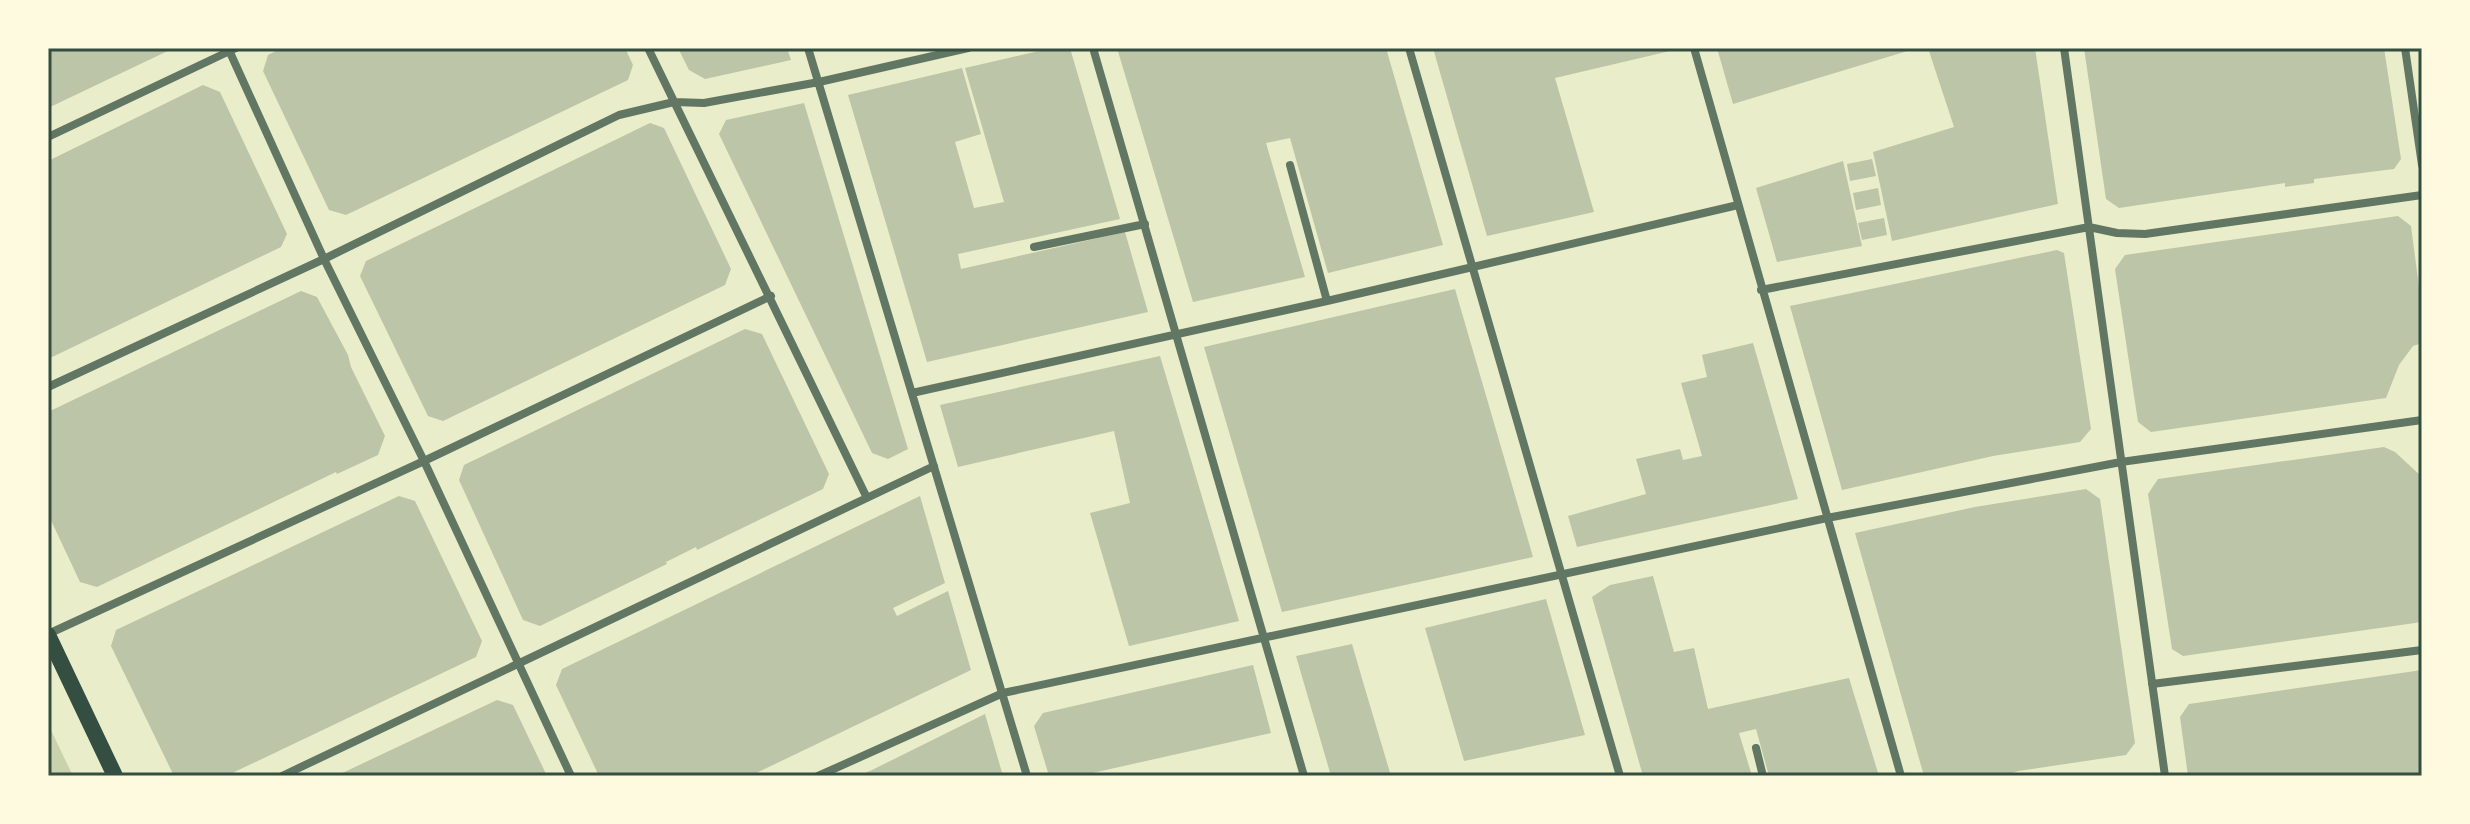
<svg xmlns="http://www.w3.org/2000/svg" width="2470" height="824" viewBox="0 0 2470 824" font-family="'DejaVu Sans',sans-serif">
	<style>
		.green { fill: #cad2ad }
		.building { fill: #bcc5a7 }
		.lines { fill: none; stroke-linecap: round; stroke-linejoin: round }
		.minor { stroke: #617663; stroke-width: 8 }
		.primary { stroke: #344e41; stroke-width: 16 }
		.neatline { fill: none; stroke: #344e41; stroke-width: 3 }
	</style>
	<rect width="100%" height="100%" fill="#e9edc9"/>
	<path class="green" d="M48 724 73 776H48Z"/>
	<path class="building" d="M48 48H174L48 108Z
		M282 48H625L633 65 628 80 346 215 329 210 263 71 268 55Z
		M678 48H787L791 60 705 79 689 70Z
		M1052 48H1070L1120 219 958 254 961 269 1125 232 1148 312 927 362 848 95 962 68 981 134 955 142 974 208 1004 202 965 68Z
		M1117 48H1386L1443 245 1328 273 1290 138 1266 143 1305 277 1193 302Z
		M1433 48H1669L1670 51 1555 78 1594 212 1487 236Z
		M1717 48H1914V49L1733 104Z
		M1928 48H2035L2058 204 1892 241 1873 152 1954 127Z
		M2084 48H2384L2401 159 2394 169 2314 179V183L2285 187V183L2119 208 2106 199Z
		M203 85 220 92 287 234 281 247 48 359V161Z
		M804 103 908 449 888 459 872 453 719 134 726 120Z
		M650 123 664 128 731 269 725 285 443 421 428 416 360 276 366 261Z
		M1872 159 1876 176 1850 181 1847 164Z
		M1843 161 1862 246 1777 262 1756 188Z
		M1878 188 1881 205 1856 210 1853 193Z
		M2398 216 2411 226 2422 310V343L2413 346 2399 365 2386 398 2151 432 2138 422 2115 269 2125 255Z
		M1884 218 1887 235 1862 240 1858 223Z
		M2057 250 2064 253 2091 429 2080 442 1993 456 1842 490 1790 306Z
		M1455 289 1533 557 1282 612 1204 347Z
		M301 291 317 297 348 355 351 367 385 436 378 455 337 474 336 472 97 587 80 582 48 514V412Z
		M745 329 762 334 829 474 823 489 697 550 696 547 666 562 667 564 540 626 523 620 459 480 464 465Z
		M1753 343 1798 499 1577 547 1568 516 1646 494 1636 459 1680 449 1683 460 1702 456 1681 383 1707 377 1702 355Z
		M1160 356 1239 621 1129 646 1090 513 1130 503 1114 431 958 467 940 405Z
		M2384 447 2395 452 2422 477V622L2183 656 2172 649 2148 494 2158 479Z
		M2086 489 2100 499 2135 743 2126 755 2018 771 2005 776H1924L1855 533 1975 507Z
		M399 496 415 501 482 641 476 657 226 776H174L111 646 116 630Z
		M920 496 945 583 893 608 897 616 948 591 971 670 750 776H599L556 685 562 669Z
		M1653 576 1674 652 1694 648 1708 709 1849 678 1879 776H1769L1756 729 1739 733 1752 776H1643L1592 597 1610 585Z
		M1546 599 1585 735 1464 761 1425 628Z
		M1352 644 1363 682 1391 776H1331L1296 656Z
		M1253 665 1271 733 1079 776H1049L1034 726 1043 713Z
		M2422 670V776H2188L2180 717 2189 704Z
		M497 700 513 705 547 776H336Z
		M985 714 1003 776H858L872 770Z"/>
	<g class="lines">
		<path class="minor" d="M228 48 324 259 424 461 571 776
			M648 48 867 498
			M808 48 1027 776
			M1093 48 1304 776
			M1409 48 1620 776
			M1694 48 1901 776
			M2064 48 2165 776
			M2405 48 2422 165
			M48 137 236 48
			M1290 165 1327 301
			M1034 247 1145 224
			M1761 290 2089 227 2117 233 2145 234 2422 195
			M48 387 324 259 619 115 674 102 704 103 819 82 968 48
			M912 393 1327 301 1738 205
			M48 634 424 461 771 296
			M2152 684 2422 650
			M1756 748 1763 776
			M282 776 934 466
			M818 776 1003 693 1827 518 2121 462 2422 420"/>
		<path class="primary" d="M48 635 115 776"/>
	</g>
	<rect width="2470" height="824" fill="none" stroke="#fefae0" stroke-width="100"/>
	<rect x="50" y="50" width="2370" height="724" class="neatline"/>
</svg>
